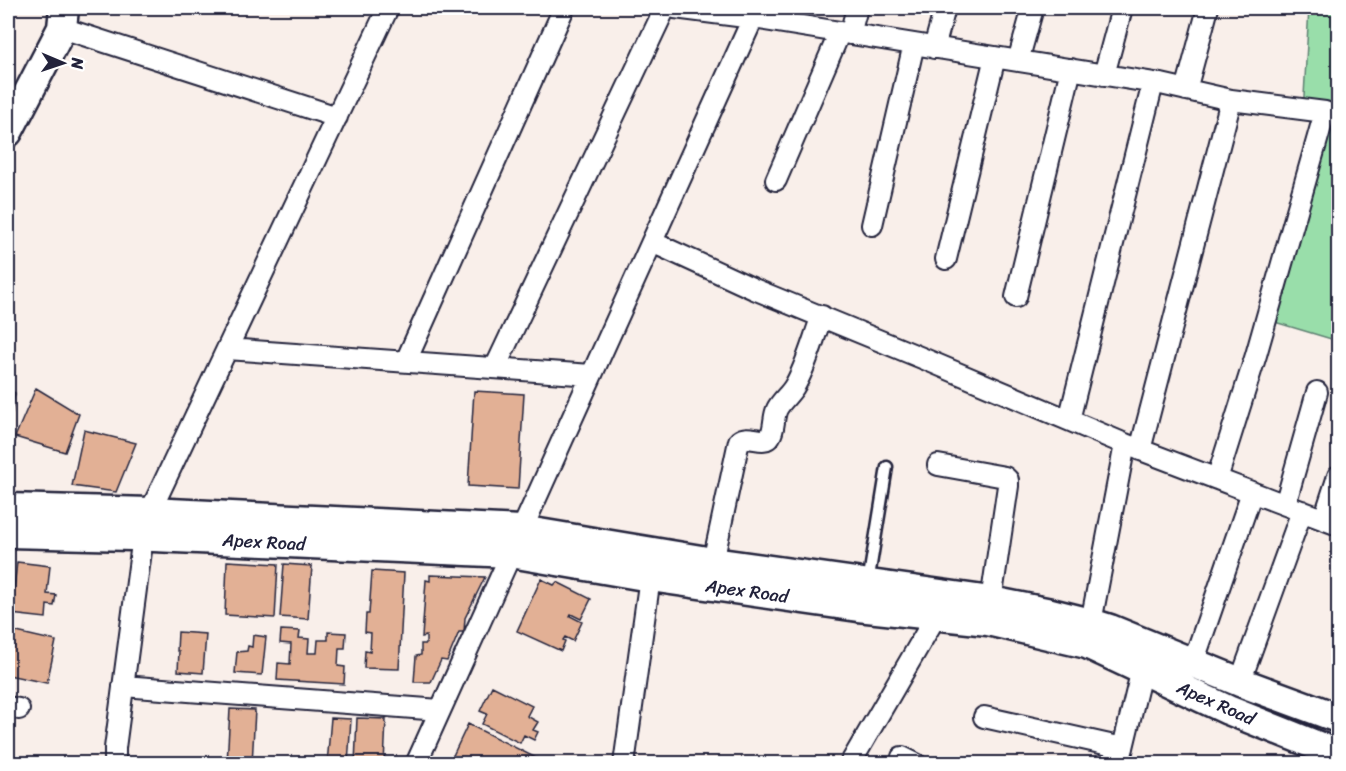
<svg xmlns="http://www.w3.org/2000/svg" width="1346" height="771" viewBox="0 0 1346 771" font-family="Sriracha,sans-serif">
	<style>
		.green { fill: #99deaa; stroke: #5e8072; stroke-width: 1.5 }
		.building { fill: #e2b095; stroke: #22223b; stroke-width: 1.5 }
		.lines { fill: none; stroke-linecap: round; stroke-linejoin: round }
		.lane-casing { stroke: #22223b; stroke-width: 15 }
		.street-casing { stroke: #22223b; stroke-width: 24 }
		.secondary-casing { stroke: #22223b; stroke-width: 33 }
		.lane { stroke: #fff; stroke-width: 10 }
		.street { stroke: #fff; stroke-width: 20 }
		.secondary { stroke: #fff; stroke-width: 28 }
		.labels { text-anchor: middle; dominant-baseline: central; stroke-width: 6; stroke-linejoin: round; paint-order: stroke }
		.street-label { font-size: 18px; fill: #22223b; stroke: #fff }
	</style>
	<rect width="100%" height="100%" fill="#f9efea"/>
	<filter id="ink" filterUnits="userSpaceOnUse"><feTurbulence type="fractalNoise" baseFrequency=".0167" numOctaves="2"/><feDisplacementMap in="SourceGraphic" scale="12" xChannelSelector="R" yChannelSelector="G"/><feConvolveMatrix kernelMatrix="1 2 1 2 8 2 1 2 1" color-interpolation-filters="sRGB"/></filter>
	<g filter="url(#ink)">
		<path class="green" d="M1309 8H1338V341L1268 320 1320 124 1303 114Z"/>
		<path class="building" d="M8 388 15 393 8 433Z
			M36 388 79 414 65 452 15 437Z
			M474 391 524 394 518 489 468 486Z
			M84 430 136 443 116 492 72 486Z
			M227 561 278 564 275 618 225 615Z
			M17 562 50 566 47 594 56 595 54 606 47 605 46 618 11 614Z
			M284 564 312 566 308 619 280 617Z
			M372 571 404 573 399 669 364 668 365 651 370 652 371 633 365 632 366 614H369Z
			M430 575 485 577 465 618 464 632H459L447 661 441 660 431 682H414L416 656 421 655V644H426V636L422 637 426 580 430 581Z
			M541 579 554 585 557 582 591 599 581 619 571 614 570 616 582 622 573 641 565 637 563 640 565 641 561 651 517 631Z
			M8 630 56 641 47 683 8 675Z
			M281 630 300 631 299 638 309 639 308 653H317L318 640H328V632L346 633 345 648H339L338 666 345 667 344 684 277 680 278 663 290 664 291 644 280 643Z
			M178 632 206 634 203 673 178 671 179 651H177Z
			M253 635 266 637 262 675 235 673 237 652 247 651 248 646 252 647Z
			M492 686 532 706 527 716 538 722 533 730 538 732 534 740 524 735 520 743 482 724 487 714 480 711Z
			M230 709 255 710 252 764H227Z
			M331 718 351 719 348 764H327Z
			M357 718 386 719 384 764H355Z
			M468 724 540 760 539 764H449Z"/>
		<g class="lines">
			<g class="lane-casing">
				<path id="lane" d="M868 583 887 467"/>
			</g>
			<g class="street-casing">
				<path id="street" d="M675 8 753 18 1161 84 1231 100 1325 112 1256 355 1217 479
					M62 28 337 117
					M850 34 857 8
					M934 48 945 8
					M1018 61 1033 8
					M1104 75 1122 8
					M1186 90 1208 8
					M776 180 840 32
					M872 225 914 44
					M652 242 754 289 922 358 1125 444 1338 525
					M946 259 995 57
					M1016 297 1071 69
					M227 349 591 375
					M406 361 564 8
					M495 368 665 8
					M1069 420 1153 83
					M1140 450 1231 100
					M938 465 1005 477 1008 480V486L991 601
					M1285 505 1317 392
					M1324 519 1338 476
					M713 562 739 441C749 433 764 446 770 436 775 429 773 417 777 409 781 401 789 395 794 387 807 365 813 339 822 316
					M1089 633 1125 444
					M1193 663 1252 492
					M1240 682 1302 511
					M123 686 440 710
					M8 707 19 709
					M984 717 1123 748
					M902 757 916 764
					M115 764V748L143 536 150 512 388 8
					M416 764 753 18
					M624 764 650 577
					M850 764 936 616
					M1119 764 1142 669"/>
			</g>
			<g class="secondary-casing">
				<path id="secondary" d="M8 132 62 28 64 8
					M8 508 150 512 521 530 713 562 991 601 1051 613 1091 623 1110 629 1240 682 1338 718
					M8 533 131 536 511 553 650 577 858 607 988 621 1087 644 1228 710 1338 754"/>
			</g>
			<use href="#lane" class="lane"/>
			<use href="#street" class="street"/>
			<use href="#secondary" class="secondary"/>
		</g>
	</g>
	<g class="labels">
		<g class="street-label">
			<text transform="translate(264 542) rotate(3)">Apex Road</text>
			<text transform="translate(747 591) rotate(8)">Apex Road</text>
			<text transform="translate(1216 703) rotate(24)">Apex Road</text>
		</g>
	</g>
	<rect width="1346" height="771" fill="none" stroke="#fff" stroke-width="30"/>
	<rect x="15" y="15" width="1316" height="741" fill="none" stroke="#22223b" stroke-width="2" filter="url(#ink)"/>
	<g transform="translate(63 63) rotate(92)" stroke="#ffffff" stroke-width="4.5" paint-order="stroke">
	<path d="M0-4.5L10 22L0 15L-10 22Z" fill="#22223b"/>
	<text y="-9" font-size="16" font-weight="bold" text-anchor="middle" fill="#22223b">N</text>
	</g>
</svg>
